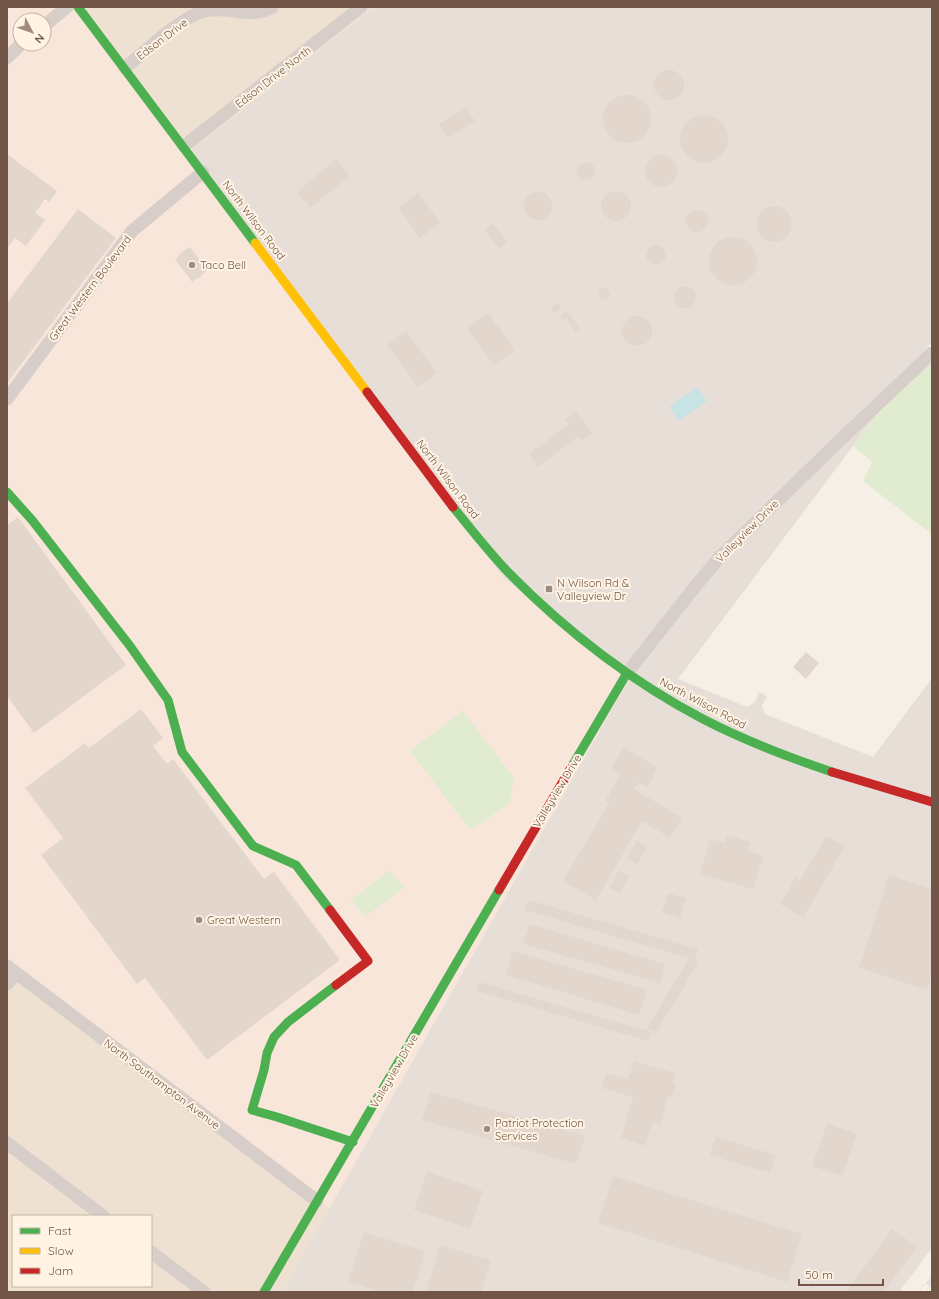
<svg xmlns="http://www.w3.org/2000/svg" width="939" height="1299" viewBox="0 0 939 1299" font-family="Quicksand,sans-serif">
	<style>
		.residential { fill: #efe1d2; fill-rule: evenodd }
		.commercial { fill: #f9e6db; fill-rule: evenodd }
		.industrial { fill: #e7dfd7 }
		.green { fill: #e1ebd0 }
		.water { fill: #c8e3e4 }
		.building { fill: #e2d6cd }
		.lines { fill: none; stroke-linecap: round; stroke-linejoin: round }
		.street { stroke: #d7cec9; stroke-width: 13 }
		.fast { stroke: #4caf50; stroke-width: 9 }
		.slow { stroke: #ffc107; stroke-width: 9 }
		.jam { stroke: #c62828; stroke-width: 9 }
		.rail-casing { stroke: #e3e1e2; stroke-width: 4.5 }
		.rail { stroke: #fff4e4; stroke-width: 3; stroke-dasharray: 9; stroke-linecap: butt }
		.poi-dot { fill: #a08b7e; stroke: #fff4e4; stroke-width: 1.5 }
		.labels { text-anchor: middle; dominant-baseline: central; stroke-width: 4; stroke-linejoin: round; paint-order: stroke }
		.street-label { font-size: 11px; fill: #715547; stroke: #fff4e4 }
		.poi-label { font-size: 11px; fill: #715547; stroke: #fff4e4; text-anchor: start }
	</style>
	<rect width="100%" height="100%" fill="#f6efe5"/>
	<path class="residential" d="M75 7H374L187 154Z
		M7 958 330 1208 282 1292H7ZM13 1216H151V1286H13Z"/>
	<path class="commercial" d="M7 7H75L630 677 330 1208 7 958ZM20 20H44V44H20Z"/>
	<path class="industrial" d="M374 7H932V341L678 679 747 707 755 702 759 692 767 696 762 706 765 714 873 757 932 678V1248L899 1292H282L630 677 505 579 187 154Z"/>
	<path class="green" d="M932 361V534L863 481 872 462 853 446 871 421Z
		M463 711 514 778 510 803 473 829 468 827 410 751Z
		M390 870 404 888 365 917 351 900Z"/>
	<path class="water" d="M697 387 707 401 679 421 669 407Z"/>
	<path class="building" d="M654 85a15 15 0 1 1 30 0a15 15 0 1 1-30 0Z
		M603 119a24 24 0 1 1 48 0a24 24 0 1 1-48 0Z
		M466 107 475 121 448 138 439 124Z
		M680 139a24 24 0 1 1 48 0a24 24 0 1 1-48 0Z
		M7 154 57 191 49 202 45 199 35 213 45 220 26 246 15 238 7 249Z
		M645 171a16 16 0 1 1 32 0a16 16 0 1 1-32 0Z
		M336 159 350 176 310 208 297 192Z
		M577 171a9 9 0 1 1 18 0a9 9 0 1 1-18 0Z
		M601 206a15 15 0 1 1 30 0a15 15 0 1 1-30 0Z
		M524 206a14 14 0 1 1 28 0a14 14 0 1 1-28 0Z
		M418 193 440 222 420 238 398 208Z
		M756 224a18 18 0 1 1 36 0a18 18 0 1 1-36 0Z
		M78 209 116 238 7 383V303Z
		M686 221a11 11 0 1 1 22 0a11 11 0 1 1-22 0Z
		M493 223 507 242 499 249 485 229Z
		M709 261a24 24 0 1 1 48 0a24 24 0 1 1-48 0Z
		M646 255a10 10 0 1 1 20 0a10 10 0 1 1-20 0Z
		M190 247 207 270 198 279 197 278 192 282 175 259 180 255 179 254Z
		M674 297a11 11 0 1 1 22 0a11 11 0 1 1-22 0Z
		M604 287 609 290 610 296 606 300 601 299 598 295 599 289Z
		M558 303 561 308 554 313 551 308Z
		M567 311 580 328 576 332 566 318 563 320 560 316Z
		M488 313 515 350 494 365 467 328Z
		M622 331a15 15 0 1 1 30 0a15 15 0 1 1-30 0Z
		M406 331 437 373 418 387 387 345Z
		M576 412 592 433 582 440 579 436 538 467 529 454 569 424 565 419Z
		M18 517 126 665 34 733 7 696V525Z
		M806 652 819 663 806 679 793 667Z
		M141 709 163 738 153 746 167 764 173 759 264 879 274 872 340 960 207 1060 145 978 137 984 41 855 63 838 25 788 85 743 89 748Z
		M623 747 658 768 647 787 638 782 634 789 682 818 670 838 642 821 596 900 563 881 609 803 605 801 621 774 612 768Z
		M727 835 750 842 747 851 763 856 753 889 700 874 710 839 725 843Z
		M826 836 845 846 803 918 780 904 796 877 800 880Z
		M637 841 647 847 637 864 627 859Z
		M619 870 629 876 620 893 609 888Z
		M889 875 932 889V974L927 990 859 968Z
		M668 893 686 898 680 918 662 912Z
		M528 900 698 949 695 960 525 910Z
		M529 924 665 964 660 983 523 944Z
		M513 951 647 990 639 1015 506 975Z
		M689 958 698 963 656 1033 647 1028Z
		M479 982 651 1032 648 1041 477 991Z
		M634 1061 675 1073 672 1083 676 1084 672 1097 668 1096 660 1125 653 1122 645 1146 621 1138 633 1097 602 1088 607 1073 628 1079Z
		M431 1092 585 1136 576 1164 422 1120Z
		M827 1124 857 1134 842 1176 812 1166Z
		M716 1137 776 1155 770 1173 710 1155Z
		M427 1172 483 1191 470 1229 414 1210Z
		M613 1176 802 1234 787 1282 598 1223Z
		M892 1229 917 1247 884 1292H846Z
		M364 1232 425 1251 413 1292H381L348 1282Z
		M440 1245 491 1260 481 1292H426Z"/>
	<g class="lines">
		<path class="street" d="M44 26 67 7
			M7 58 21 44
			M125 68C144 52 182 16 205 11 227 5 252 20 272 7
			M184 146 361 7
			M7 399 132 231 203 172
			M627 673 694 588 719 558 836 444 932 353
			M7 966 317 1201
			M7 984 16 973
			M7 1143 103 1216
			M151 1252 204 1292"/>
		<path class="fast" d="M78 7 255 243
			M7 492 32 520 130 646 168 700 182 752 253 846 296 865 330 910
			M453 507C471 529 488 551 508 572 565 630 631 681 703 719 745 741 788 757 832 772
			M572 766 627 673
			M336 985 288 1022 274 1037 267 1053 264 1070 252 1110 277 1117 353 1142
			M264 1292 499 890"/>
		<path class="slow" d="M255 243 367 392"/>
		<path class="jam" d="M367 392 453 507
			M832 772 932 802
			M499 890 572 766
			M330 910 368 961 336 985"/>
		<g class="rail-casing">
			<path id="rail" d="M922 1292 932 1279
				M931 1292 932 1291"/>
		</g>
		<use href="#rail" class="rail"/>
	</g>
	<g class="poi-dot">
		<circle cx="192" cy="265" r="4"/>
		<rect x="545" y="585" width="8" height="8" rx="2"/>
		<circle cx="199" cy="920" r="4"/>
		<circle cx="487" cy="1129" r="4"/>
	</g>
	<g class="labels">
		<g class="street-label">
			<text transform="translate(162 39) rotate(-37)">Edson Drive</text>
			<text transform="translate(273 77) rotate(-38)">Edson Drive North</text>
			<text transform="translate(254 220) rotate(53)">North Wilson Road</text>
			<text transform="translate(90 288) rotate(-53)">Great Western Boulevard</text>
			<text transform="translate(448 479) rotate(53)">North Wilson Road</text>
			<text transform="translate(747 531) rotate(-45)">Valleyview Drive</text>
			<text transform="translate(703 703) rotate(28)">North Wilson Road</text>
			<text transform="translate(557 791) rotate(-59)">Valleyview Drive</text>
			<text transform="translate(394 1071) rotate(-60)">Valleyview Drive</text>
			<text transform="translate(162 1084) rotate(37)">North Southampton Avenue</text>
		</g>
		<g class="poi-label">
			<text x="200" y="265">Taco Bell</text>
			<text x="557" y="583">N Wilson Rd &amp;<tspan x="557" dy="13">Valleyview Dr</tspan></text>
			<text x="207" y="920">Great Western</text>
			<text x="495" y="1123">Patriot Protection<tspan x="495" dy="13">Services</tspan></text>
		</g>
	</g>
	<rect width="939" height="1299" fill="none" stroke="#715547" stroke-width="16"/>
	<rect x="12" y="1215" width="140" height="72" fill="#fff4e4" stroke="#c6b4a5"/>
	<rect x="20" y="1228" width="20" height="6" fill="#4caf50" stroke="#c6b4a5"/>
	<text x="48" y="1235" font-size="12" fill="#715547">Fast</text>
	<rect x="20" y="1248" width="20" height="6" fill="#ffc107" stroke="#c6b4a5"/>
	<text x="48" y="1255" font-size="12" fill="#715547">Slow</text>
	<rect x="20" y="1268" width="20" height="6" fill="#c62828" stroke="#c6b4a5"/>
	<text x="48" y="1275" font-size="12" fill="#715547">Jam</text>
	<g transform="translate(32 32) rotate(131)"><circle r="19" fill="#fff4e4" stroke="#c6b4a5"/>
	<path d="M0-3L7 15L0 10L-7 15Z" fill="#a08b7e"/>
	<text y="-6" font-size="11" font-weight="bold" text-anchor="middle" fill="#715547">N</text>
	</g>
	<path d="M799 1279v6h84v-6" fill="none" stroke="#715547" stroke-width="2"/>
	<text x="805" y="1279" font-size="12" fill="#715547" stroke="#fff4e4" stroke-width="3" paint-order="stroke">50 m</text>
</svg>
